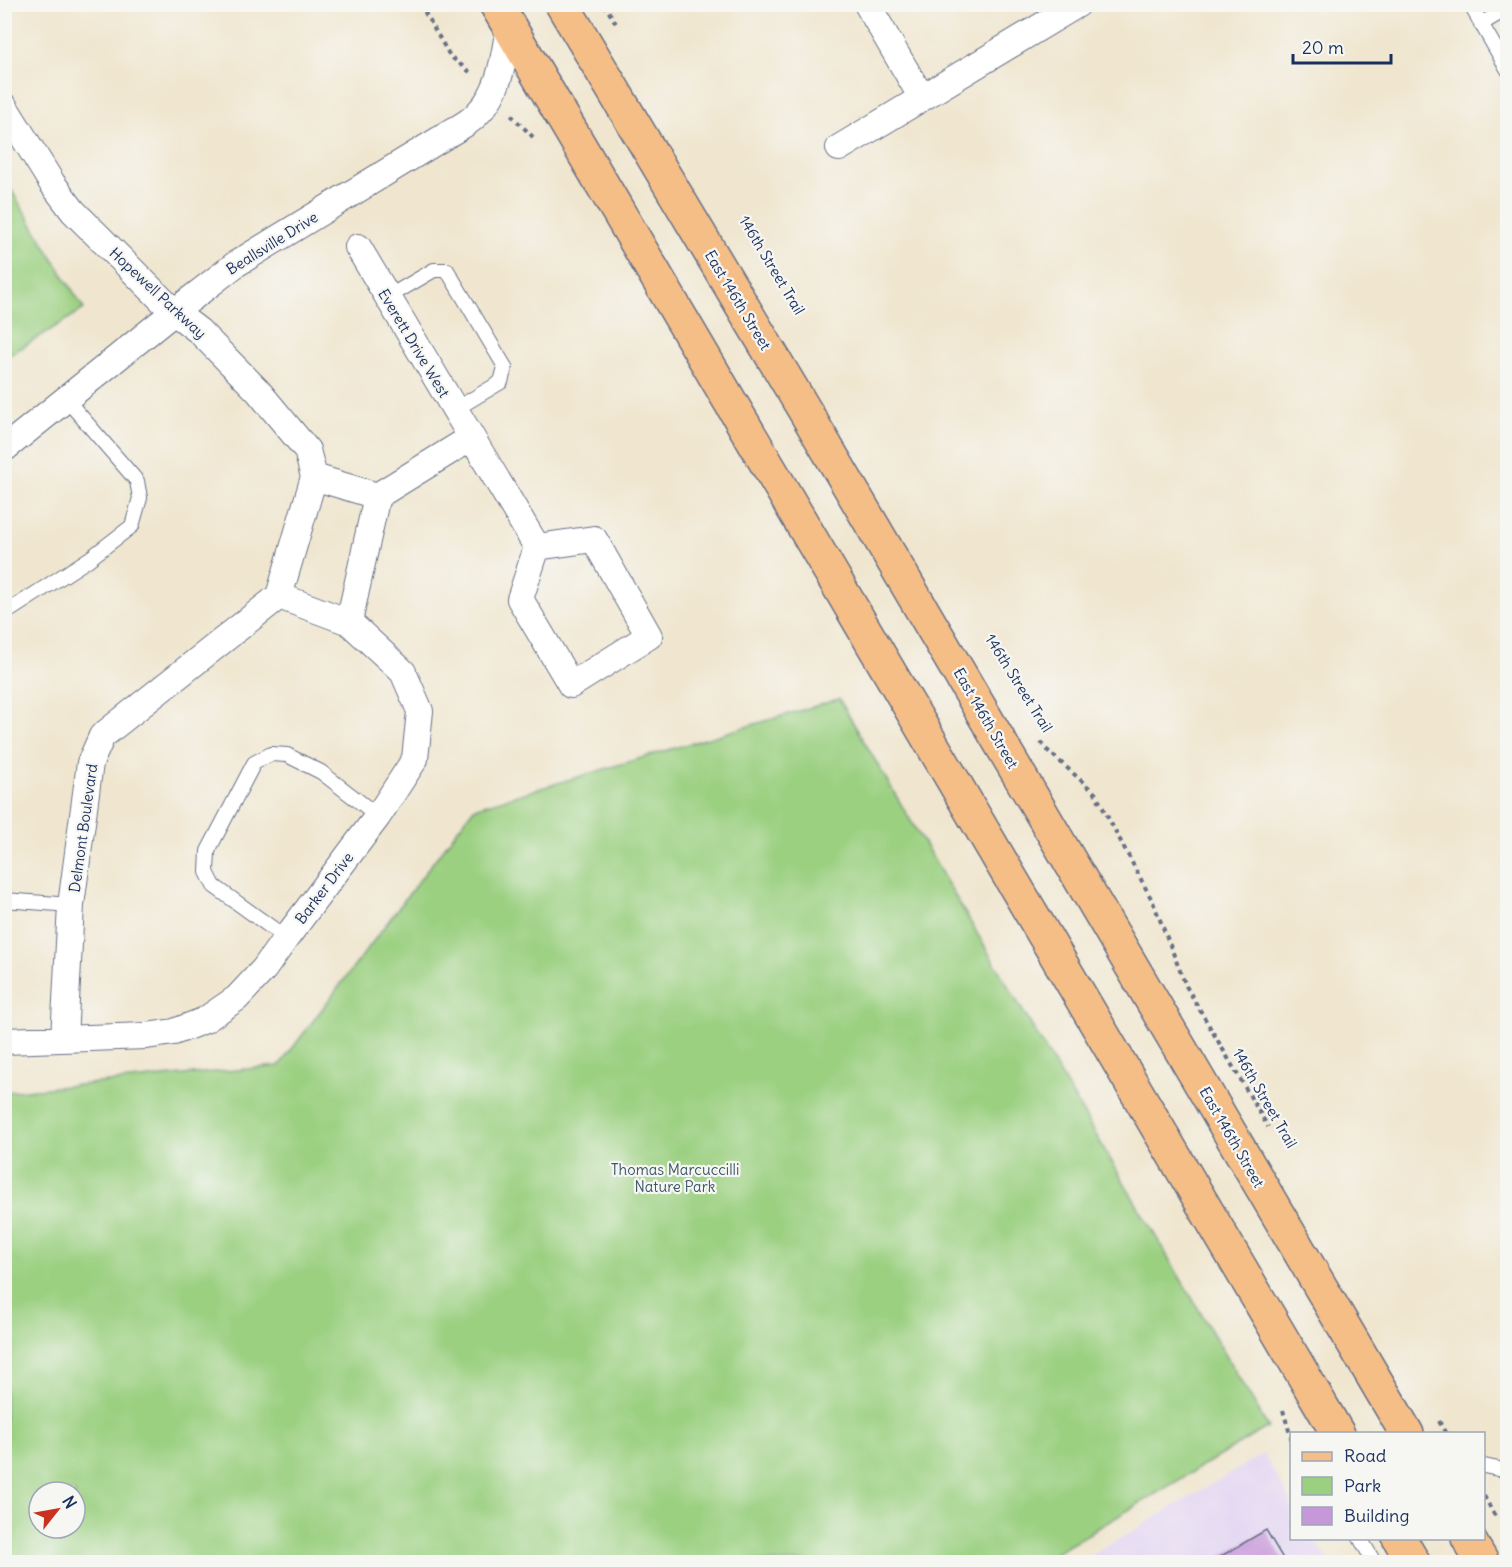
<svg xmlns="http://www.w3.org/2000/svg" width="1512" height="1567" viewBox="0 0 1512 1567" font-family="Delius,sans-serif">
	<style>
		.built { fill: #e2d4f3 }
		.green { fill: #9bd081; stroke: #5b8070; stroke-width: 1.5; fill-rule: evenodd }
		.building { fill: #c697d9 }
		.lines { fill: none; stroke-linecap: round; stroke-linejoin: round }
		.service-casing { stroke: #666f86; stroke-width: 16 }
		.minor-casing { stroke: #666f86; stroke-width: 28 }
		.primary-casing { stroke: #666f86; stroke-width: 36 }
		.path { stroke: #666f86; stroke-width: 4; stroke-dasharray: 4.5 4.5; stroke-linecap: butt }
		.service { stroke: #fff; stroke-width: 14 }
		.minor { stroke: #fff; stroke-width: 26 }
		.primary { stroke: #f6be87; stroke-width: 33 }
		.labels { text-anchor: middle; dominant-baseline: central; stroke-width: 4.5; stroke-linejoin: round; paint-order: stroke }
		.street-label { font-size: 15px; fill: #1b2f5e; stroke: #f6f6f2 }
		.park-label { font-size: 15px; fill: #3b5767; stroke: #f6f6f2 }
	</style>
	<rect width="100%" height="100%" fill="#f6f6f2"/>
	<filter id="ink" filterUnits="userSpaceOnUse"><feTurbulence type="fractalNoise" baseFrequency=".0167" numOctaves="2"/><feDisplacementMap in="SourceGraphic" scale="12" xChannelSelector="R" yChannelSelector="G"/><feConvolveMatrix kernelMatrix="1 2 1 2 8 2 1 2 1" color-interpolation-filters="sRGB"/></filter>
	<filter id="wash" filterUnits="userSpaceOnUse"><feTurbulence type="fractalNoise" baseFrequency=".008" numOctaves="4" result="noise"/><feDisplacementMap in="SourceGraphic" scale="24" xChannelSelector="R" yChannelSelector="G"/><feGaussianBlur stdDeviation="1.35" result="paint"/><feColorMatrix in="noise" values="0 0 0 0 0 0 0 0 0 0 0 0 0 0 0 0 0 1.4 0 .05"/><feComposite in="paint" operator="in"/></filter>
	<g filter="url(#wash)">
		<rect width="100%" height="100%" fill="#f0e6cf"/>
		<path class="built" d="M1263 1454 1291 1501 1292 1538 1314 1539 1329 1562H1080Z"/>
		<path class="green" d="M5 180 84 309 5 358H4Z
			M839 699 1268 1427 1041 1562H5V1092L279 1066 474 808ZM39 1492H75V1528H39Z"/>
		<g id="blocks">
			<path class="building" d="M1266 1530 1285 1562H1211Z"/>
		</g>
	</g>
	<g filter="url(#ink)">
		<use href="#blocks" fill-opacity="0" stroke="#666f86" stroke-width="1.5"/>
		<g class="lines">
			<g class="service-casing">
				<path id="service" d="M1470 4 1508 70
					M1481 24 1508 8
					M388 297 434 270H447L505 367 501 382 454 410
					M4 614 89 559 132 526 140 498 137 481 66 399
					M4 900 71 905
					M286 938 214 886 207 872 208 851 254 763 271 754 287 755 321 772 378 816
					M1484 1466 1508 1471
					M1360 1538 1374 1562"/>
			</g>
			<g class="minor-casing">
				<path id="minor" d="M867 4 922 98
					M4 106 52 183 73 211 174 312 199 331 258 391 307 450 314 477 279 596
					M839 148 1078 4
					M358 247 537 547 520 599 571 685 649 636 594 539 537 547
					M4 449 174 312 236 264 460 127C467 123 474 118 479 112 501 90 504 56 509 27
					M314 477 377 496
					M377 496 471 438
					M279 596 349 622 377 496
					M64 1039 71 905 90 763 102 736 279 596
					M4 1041 146 1036 174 1032 205 1020 237 998 264 969 286 938 378 816 415 759 420 711 403 672 349 622"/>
			</g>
			<g class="primary-casing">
				<path id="primary" d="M496 4 1338 1434
					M562 4 805 411 1407 1434
					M1399 1538 1413 1562
					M1468 1538 1482 1562"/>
			</g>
			<path class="path" d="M420 4 450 56 471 73
				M604 4 617 25
				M511 115 533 137
				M1041 742 1046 749 1095 793 1153 902 1186 986 1268 1127
				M1283 1410 1292 1441
				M1439 1421 1446 1434
				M1484 1496 1496 1518"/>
			<use href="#service" class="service"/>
			<use href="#minor" class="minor"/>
			<use href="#primary" class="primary"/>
		</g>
	</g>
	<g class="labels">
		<g class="street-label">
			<text transform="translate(272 243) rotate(-32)">Beallsville Drive</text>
			<text transform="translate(772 265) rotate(59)">146th Street Trail</text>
			<text transform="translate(158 293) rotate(43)">Hopewell Parkway</text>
			<text transform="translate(738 300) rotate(59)">East 146th Street</text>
			<text transform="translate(414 343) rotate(59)">Everett Drive West</text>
			<text transform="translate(1019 683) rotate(58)">146th Street Trail</text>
			<text transform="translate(986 718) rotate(60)">East 146th Street</text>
			<text transform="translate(83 828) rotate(-82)">Delmont Boulevard</text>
			<text transform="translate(324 888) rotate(-53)">Barker Drive</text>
			<text transform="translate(1265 1098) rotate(60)">146th Street Trail</text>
			<text transform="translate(1232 1137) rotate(60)">East 146th Street</text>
		</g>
		<g class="park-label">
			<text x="675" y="1169">Thomas Marcuccilli<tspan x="675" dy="17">Nature Park</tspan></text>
		</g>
	</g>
	<rect width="1512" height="1567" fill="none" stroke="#f6f6f2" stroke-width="24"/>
	<rect x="1290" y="1432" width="195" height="108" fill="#f6f6f2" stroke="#9ea6b7" stroke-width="1.5"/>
	<rect x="1302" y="1452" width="30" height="9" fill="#f6be87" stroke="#9ea6b7" stroke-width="1.5"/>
	<text x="1344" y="1462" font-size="18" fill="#1b2f5e">Road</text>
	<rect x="1302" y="1477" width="30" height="18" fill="#9bd081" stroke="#9ea6b7" stroke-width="1.5"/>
	<text x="1344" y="1492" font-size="18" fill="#1b2f5e">Park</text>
	<rect x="1302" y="1507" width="30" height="18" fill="#c697d9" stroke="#9ea6b7" stroke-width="1.5"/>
	<text x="1344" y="1522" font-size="18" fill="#1b2f5e">Building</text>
	<g transform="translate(57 1510) rotate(59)"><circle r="28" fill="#f6f6f2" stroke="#9ea6b7" stroke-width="1.5"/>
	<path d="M0-4.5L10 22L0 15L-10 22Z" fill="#c8321e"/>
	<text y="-9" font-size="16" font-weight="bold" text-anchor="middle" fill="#1b2f5e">N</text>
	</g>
	<path d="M1293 54v9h98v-9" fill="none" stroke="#1b2f5e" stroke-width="3"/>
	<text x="1302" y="54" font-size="18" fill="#1b2f5e" stroke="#f6f6f2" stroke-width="4.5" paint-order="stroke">20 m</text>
</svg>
